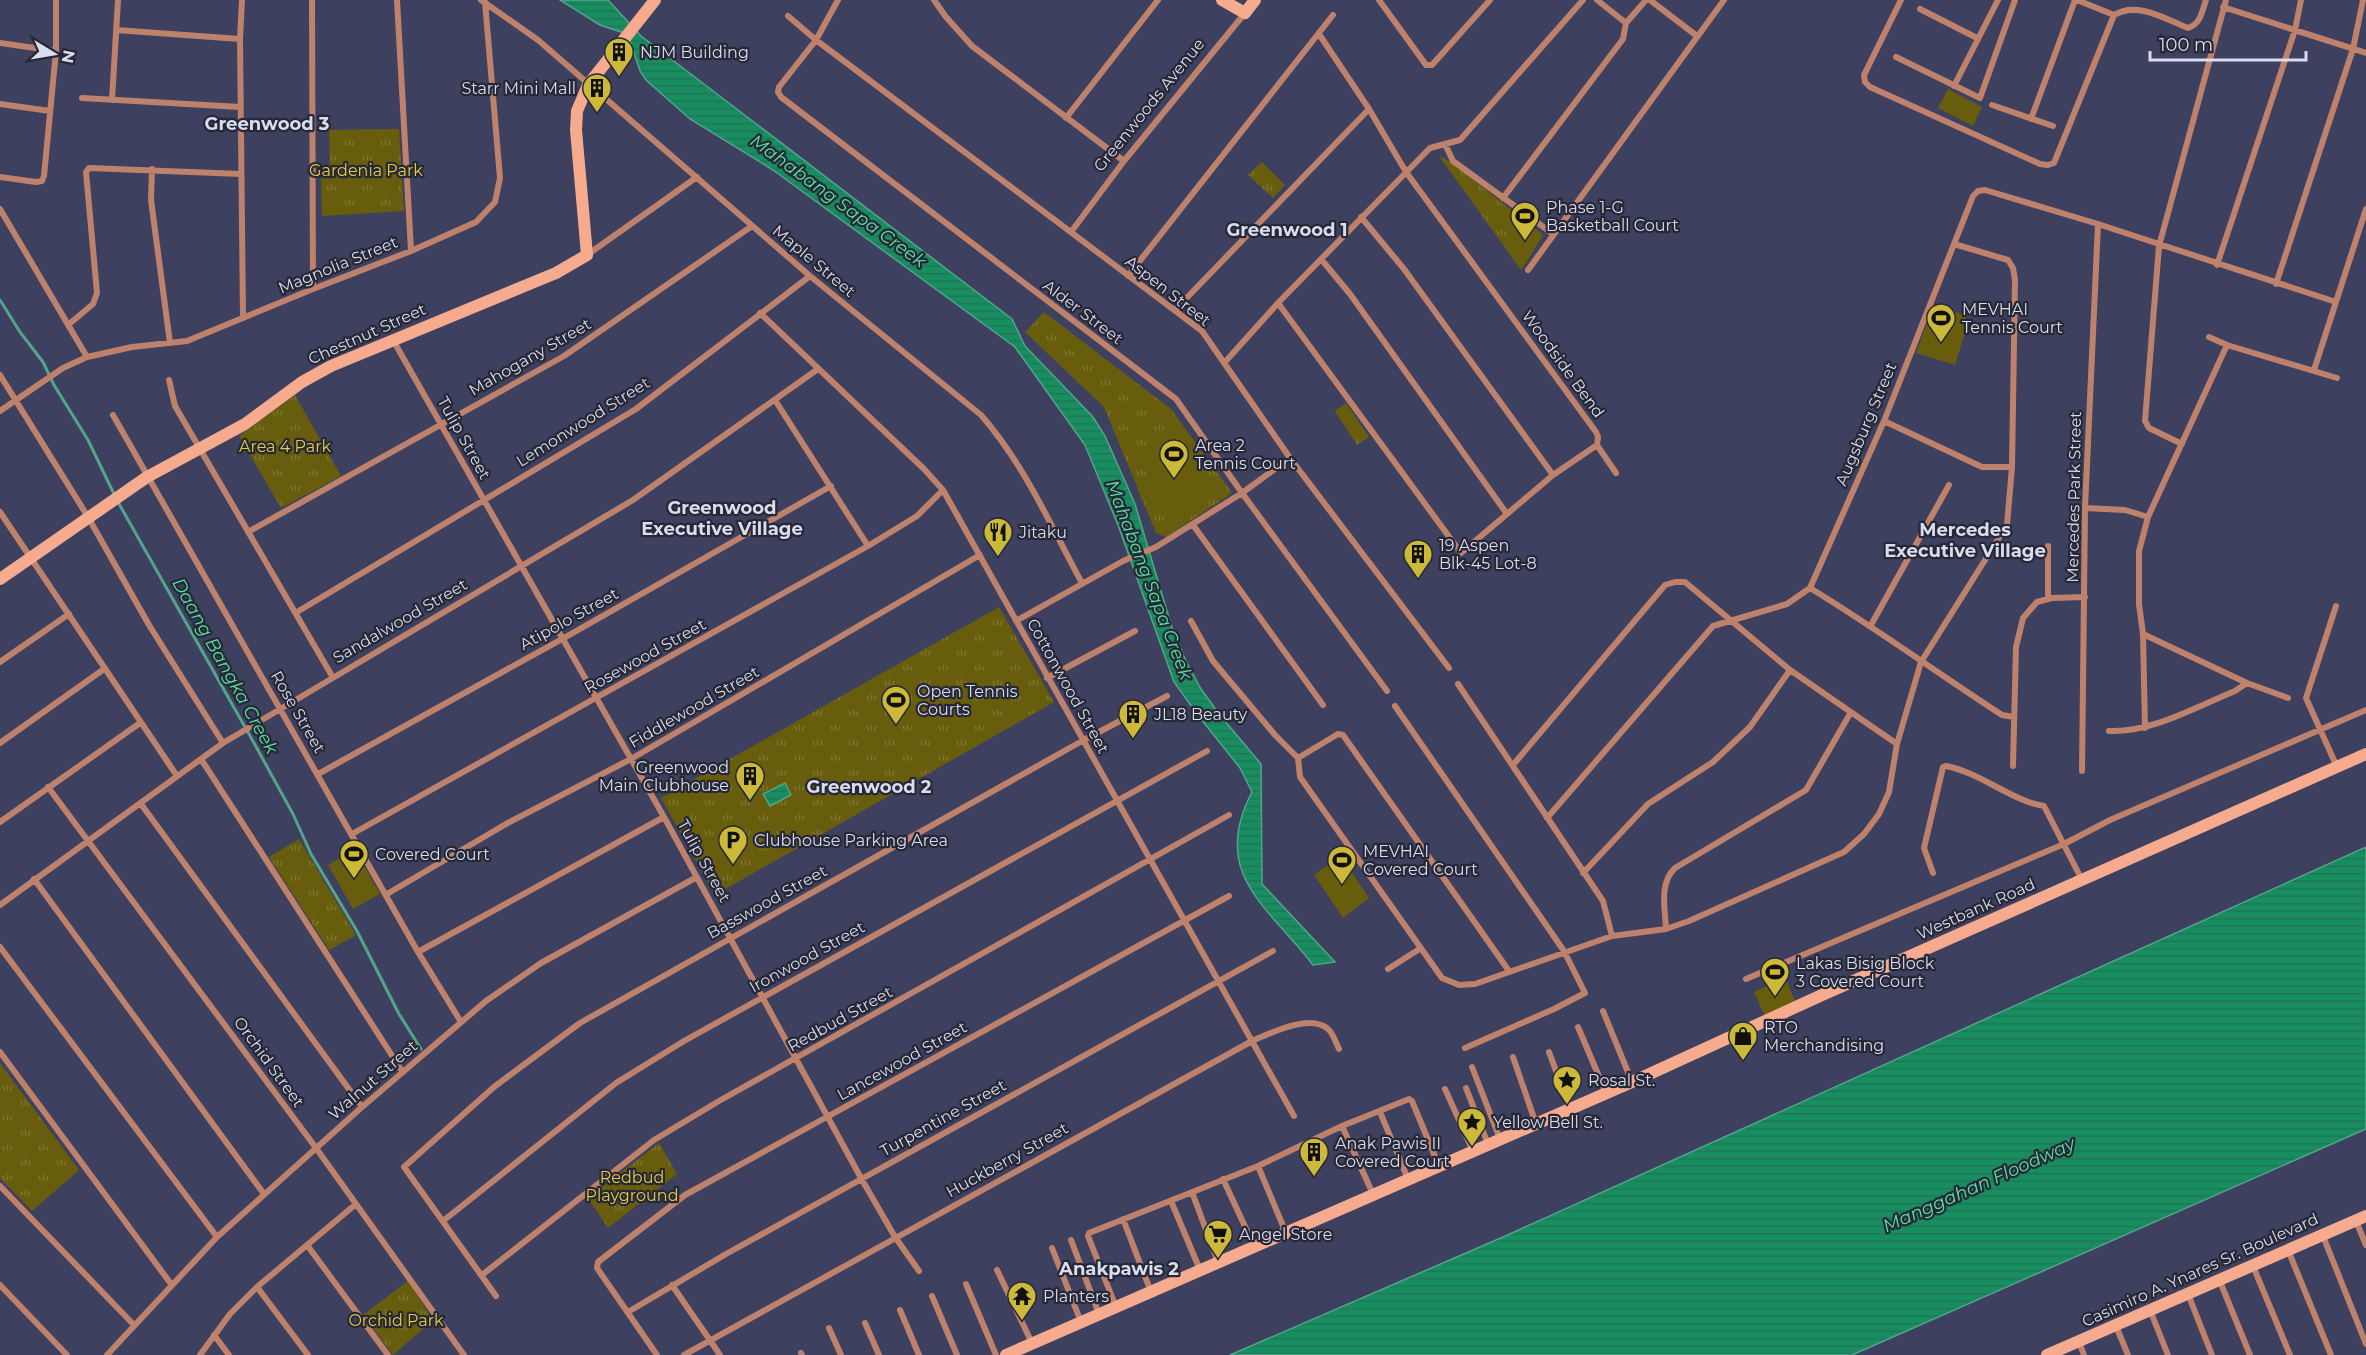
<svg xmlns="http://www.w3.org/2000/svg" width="2366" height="1355" viewBox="0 0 2366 1355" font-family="Montserrat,sans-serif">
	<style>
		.park { fill: url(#park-tufts) }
		.pitch { fill: #685d0c }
		.water { fill: url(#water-rules); stroke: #52a58b; stroke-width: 1.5 }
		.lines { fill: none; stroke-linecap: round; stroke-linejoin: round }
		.stream { stroke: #52a58b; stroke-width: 3 }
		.street { stroke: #be826c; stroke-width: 6 }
		.secondary { stroke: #f6aa8e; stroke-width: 12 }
		.labels { text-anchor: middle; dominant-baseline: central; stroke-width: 4.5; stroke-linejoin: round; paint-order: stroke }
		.poi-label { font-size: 16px; fill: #dadcf0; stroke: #272836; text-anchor: start }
		.street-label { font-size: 16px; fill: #dadcf0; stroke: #272836 }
		.park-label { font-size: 16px; fill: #e1cc44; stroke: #272836 }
		.neighbourhood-label { font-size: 18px; font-weight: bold; fill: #dadcf0; stroke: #272836 }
		.water-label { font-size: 18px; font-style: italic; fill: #56e3a4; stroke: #272836 }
	</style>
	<defs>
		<pattern id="park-tufts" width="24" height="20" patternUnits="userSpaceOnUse" patternTransform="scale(1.5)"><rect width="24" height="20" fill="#685d0c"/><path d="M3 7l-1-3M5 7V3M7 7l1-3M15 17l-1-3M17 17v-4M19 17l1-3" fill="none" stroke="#7d7430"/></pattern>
		<pattern id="water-rules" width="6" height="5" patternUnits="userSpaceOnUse" patternTransform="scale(1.5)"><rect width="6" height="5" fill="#178e60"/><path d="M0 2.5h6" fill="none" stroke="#267358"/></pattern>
	</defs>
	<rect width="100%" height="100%" fill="#3e405f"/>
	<path class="park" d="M399 129 404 211 322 216 321 178 330 177 329 130Z
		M1439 156 1452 163 1543 235 1521 270Z
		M1262 162 1285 185 1273 198 1248 175Z
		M1044 312 1171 409 1232 493 1166 537 1156 533 1104 407 1025 332Z
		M295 395 341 476 281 508 239 436Z
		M1346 403 1369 437 1357 445 1335 411Z
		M999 607 1054 702 715 895 661 798Z
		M299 839 356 935 329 950 269 857Z
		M0 1063 79 1170 32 1211 0 1178Z
		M659 1143 677 1174 608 1228 588 1198Z
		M408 1281 433 1320 393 1355 363 1315Z"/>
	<path class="pitch" d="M1948 89 1982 107 1973 126 1938 108Z
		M1526 222 1543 235 1524 266 1506 249Z
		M1934 304 1966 316 1965 333 1955 365 1916 353Z
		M1152 446 1206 457 1196 510 1141 500Z
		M355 849 380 894 353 909 328 865Z
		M1341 856 1369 898 1343 918 1314 875Z
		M1785 977 1796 1003 1765 1017 1754 992Z"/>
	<path class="water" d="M560 0H608L641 36 1012 319 1025 346 1093 417 1105 436 1135 504 1173 631 1186 661 1201 689 1219 714 1261 764 1262 884 1335 962 1313 965C1269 907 1209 874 1252 792L1240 768 1197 714 1174 682 1118 525 1085 445 1015 347 773 170 690 119 646 80 640 71 629 38 624 33 600 25Z
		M785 783 791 795 770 806 763 794Z
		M2366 847V1129L1852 1355H1230L1503 1237Z"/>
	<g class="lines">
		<path class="stream" d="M0 300 20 332 43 362 54 385 88 440 115 496
			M118 502 254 743 293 814 311 854 357 931 399 1014 421 1049"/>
		<path class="street" d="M242 0 240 39 243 318
			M312 0 313 289
			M397 0 411 251
			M481 0 538 40 810 276 981 415C1024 464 1051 526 1082 583
			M838 0 816 40 779 87 778 92 781 97 1176 399 1242 493 1387 691
			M934 0 946 17 972 46 1124 161
			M1379 0 1426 65H1432L1490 0
			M1597 0 1626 23
			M1650 0 1697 36
			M1901 0 1864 75 1865 82 1870 87 2040 164 2048 165 2054 163 2114 15C2137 1 2165 19 2188 28 2201 24 2202 11 2206 0
			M2077 0 2114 15
			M2223 7 2366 53
			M1920 9 1977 38
			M788 16 816 40 1202 331 1290 458 1449 668
			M116 30 240 39
			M1319 34 1369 109 1406 172 1596 432 1598 437 1597 445
			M0 43 56 51
			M1896 57 1980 98 2015 0
			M1954 86 1998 0
			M82 98 240 107
			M112 100 118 0
			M0 104 50 111
			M1992 105 2053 126
			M1066 118 1158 0
			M2031 119 2075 0
			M1445 144 1453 161 1553 234
			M152 169 151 200 170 343
			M0 177 36 182 42 181 44 176 56 51V0
			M1503 198 1623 39 1626 23 1646 0
			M0 209 87 357
			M1361 217 1404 269 1553 475
			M1071 232 1124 161 1245 13
			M587 255 697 177
			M1321 259 1350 294 1507 514
			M2217 265 2295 30 2301 0
			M1528 270 1724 0
			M1128 276 1333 15
			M2276 284 2353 49 2363 0
			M1278 303 1461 553 1553 475 1597 445
			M1175 310 1369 109
			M760 313 924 469 943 490 1294 1116
			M68 325 93 304 97 293 86 172 89 168 241 174
			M2209 337 2227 345 2337 378
			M393 340 664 817 861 1178 895 1237 919 1271
			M1225 362 1278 303 1430 148 1460 140 1583 0
			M2314 370 2366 209
			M0 375 88 517 149 625 223 743
			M169 380 175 406 332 676
			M775 400 868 546
			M0 411 63 368 87 357 132 347 187 341 313 289 411 251 476 222 495 202 500 178 485 2
			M113 415 418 952 461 1022
			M1884 421 1982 467H2012
			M2182 444 2149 428 2145 421 2159 246 2226 0
			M1597 445 1616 473
			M2085 508 2125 510 2148 517
			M0 512 177 776
			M1193 525 1323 705
			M248 532 564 356 752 226
			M2048 546V599
			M1810 588C1876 628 1937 673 2002 715L2014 717
			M2336 606 2306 698 2337 767
			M297 612 636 409 810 276
			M1016 621 1123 561 1156 547 1242 493 1290 458
			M1191 621 1213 661 1275 735 1298 758
			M1871 625 1949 485
			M2143 634 2247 683 2288 698
			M0 662 69 614
			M1047 678 1135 631
			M1458 684 1603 901 1612 936
			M1395 706 1564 951 1585 993 1554 1009 1465 1048
			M2145 728 2143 634 2139 604V551L2148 517 2227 345
			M2109 731C2151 733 2196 707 2235 691L2247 683
			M0 743 104 669
			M1298 758 1300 777 1442 978 1459 985 1475 984 1612 936 1666 929 1689 921 1844 852 1864 834 1879 814 1889 792 1897 744 1921 662 2007 525 2012 467 2015 280 2013 268 2008 260 1954 244
			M1298 758 1338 734 1343 735 1509 971
			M201 759 402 1071
			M1513 765 1665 585 1675 582H1685L1790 670 1897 744
			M2013 766 2016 647 2023 618 2037 602 2052 598 2085 597
			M2082 771 2085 508 2098 224
			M318 774 562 639 831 486
			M48 787 316 1148 464 1355
			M141 804 362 1107
			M1547 818 1713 626 1787 604 1810 588 1884 421 1973 196 1978 191 1985 190 2098 224 2336 302
			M0 822 140 723
			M352 834 868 546 917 516 943 490
			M1583 873 1648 804 1713 762 1750 727 1790 670
			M1933 873 1924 848 1943 767 1946 766C1979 772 2014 802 2044 806L2082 880
			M34 879 264 1194
			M387 894 506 824 631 759 980 555
			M0 905 223 743 633 500 818 369
			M1666 929C1665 908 1659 883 1675 868L1806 790 1851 712
			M0 947 217 1237
			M418 952 664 817
			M1388 969 1421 948
			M1746 979 2064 844 2110 820 2366 710
			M1603 1011 1632 1082
			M1578 1027 1606 1093
			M0 1052 171 1284
			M1549 1052 1570 1109
			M1513 1057 1536 1124
			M1472 1067 1500 1139
			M1466 1088 1488 1144
			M1445 1089 1473 1151
			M1380 1112 1408 1179
			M1342 1126 1373 1194
			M1258 1166 1286 1233
			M1223 1179 1254 1246
			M0 1186 134 1325
			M1192 1192 1218 1262
			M1171 1201 1200 1270
			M1123 1219 1151 1292
			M443 1221 616 1083 684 1041 1207 751
			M2356 1221 2366 1245
			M2323 1236 2366 1344
			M1071 1240 1099 1314
			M307 1245 388 1355
			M1052 1248 1081 1322
			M2288 1250 2331 1355
			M2253 1266 2290 1355
			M997 1270 1032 1343
			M482 1275 654 1140 719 1101 1229 815
			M2219 1279 2250 1355
			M966 1284 996 1355
			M0 1285 67 1355
			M672 1285 720 1355
			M257 1287 308 1355
			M2188 1294 2212 1355
			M496 1296 404 1167 494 1087 580 1023 1082 741 1167 696
			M932 1296 957 1355
			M1116 1307 1088 1236 1089 1233 1258 1166 1342 1126 1409 1099 1412 1101 1439 1166
			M900 1310 919 1355
			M2150 1310 2168 1355
			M628 1312 726 1254 1273 951
			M865 1323 879 1355
			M2116 1326 2128 1355
			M829 1328 841 1355
			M214 1335 229 1355
			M2079 1342 2084 1355
			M801 1353 802 1355
			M107 1355 217 1237 362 1107 486 1001 541 963 697 877
			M200 1355 230 1314 257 1287 356 1204
			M657 1355 597 1268 598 1262 685 1195 1229 896
			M684 1355 1252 1041C1271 1033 1310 1013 1328 1029 1333 1033 1336 1043 1339 1049"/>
		<path class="secondary" d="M1222 0 1245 13 1255 0
			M0 579 147 477 245 424 302 382 331 366 556 273 587 255 576 130 577 111 588 85 655 0
			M1006 1355 1632 1082 1822 995 2366 754
			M2047 1355 2366 1216"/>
	</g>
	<defs>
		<g id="building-pin" transform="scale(1.5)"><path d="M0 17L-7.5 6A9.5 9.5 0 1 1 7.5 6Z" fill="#ccb938" stroke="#272836"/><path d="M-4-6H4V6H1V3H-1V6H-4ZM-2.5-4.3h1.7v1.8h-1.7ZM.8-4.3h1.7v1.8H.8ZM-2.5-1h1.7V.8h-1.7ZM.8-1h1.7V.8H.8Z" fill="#111"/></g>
		<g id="stadium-pin" transform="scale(1.5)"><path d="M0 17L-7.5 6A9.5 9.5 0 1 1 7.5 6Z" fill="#ccb938" stroke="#272836"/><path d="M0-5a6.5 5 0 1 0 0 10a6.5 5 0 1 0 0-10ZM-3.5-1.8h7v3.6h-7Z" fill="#111"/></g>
		<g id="restaurant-pin" transform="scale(1.5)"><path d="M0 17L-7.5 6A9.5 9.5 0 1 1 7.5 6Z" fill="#ccb938" stroke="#272836"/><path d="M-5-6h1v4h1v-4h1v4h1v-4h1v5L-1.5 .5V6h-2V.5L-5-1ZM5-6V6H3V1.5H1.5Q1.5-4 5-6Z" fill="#111"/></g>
		<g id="parking-pin" transform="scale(1.5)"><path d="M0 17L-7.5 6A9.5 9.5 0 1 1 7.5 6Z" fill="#ccb938" stroke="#272836"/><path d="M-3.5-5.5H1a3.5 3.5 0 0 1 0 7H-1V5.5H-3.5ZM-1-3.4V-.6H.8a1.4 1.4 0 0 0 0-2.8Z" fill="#111"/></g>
		<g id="shop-pin" transform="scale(1.5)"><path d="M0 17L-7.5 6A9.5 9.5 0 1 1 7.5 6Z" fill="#ccb938" stroke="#272836"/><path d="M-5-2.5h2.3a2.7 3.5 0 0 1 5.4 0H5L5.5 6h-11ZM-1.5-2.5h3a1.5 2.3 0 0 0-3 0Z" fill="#111"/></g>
		<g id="sight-pin" transform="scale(1.5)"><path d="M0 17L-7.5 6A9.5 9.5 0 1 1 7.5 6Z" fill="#ccb938" stroke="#272836"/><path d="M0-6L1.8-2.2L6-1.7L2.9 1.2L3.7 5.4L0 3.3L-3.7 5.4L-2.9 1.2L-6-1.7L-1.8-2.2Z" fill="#111"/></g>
		<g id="supermarket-pin" transform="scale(1.5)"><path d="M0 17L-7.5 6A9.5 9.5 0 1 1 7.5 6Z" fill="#ccb938" stroke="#272836"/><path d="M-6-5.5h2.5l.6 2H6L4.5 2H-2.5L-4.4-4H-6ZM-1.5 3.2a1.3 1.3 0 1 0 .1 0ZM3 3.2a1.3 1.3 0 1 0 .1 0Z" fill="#111"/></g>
		<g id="temple-pin" transform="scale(1.5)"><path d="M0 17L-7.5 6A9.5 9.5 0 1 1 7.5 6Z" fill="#ccb938" stroke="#272836"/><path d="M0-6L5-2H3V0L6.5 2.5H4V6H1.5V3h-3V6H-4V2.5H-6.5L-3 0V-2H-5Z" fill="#111"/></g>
	</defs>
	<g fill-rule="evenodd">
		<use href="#building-pin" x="619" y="52"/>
		<use href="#building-pin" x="597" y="88"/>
		<use href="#stadium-pin" x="1525" y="216"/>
		<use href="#stadium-pin" x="1941" y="318"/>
		<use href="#stadium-pin" x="1174" y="454"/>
		<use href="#restaurant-pin" x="998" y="532"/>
		<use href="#building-pin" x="1418" y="554"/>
		<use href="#stadium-pin" x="896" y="700"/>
		<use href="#building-pin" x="1133" y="714"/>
		<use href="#building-pin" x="750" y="776"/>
		<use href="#parking-pin" x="733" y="840"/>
		<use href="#stadium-pin" x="354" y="854"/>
		<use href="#stadium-pin" x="1342" y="860"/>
		<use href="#stadium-pin" x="1775" y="972"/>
		<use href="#shop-pin" x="1743" y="1036"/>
		<use href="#sight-pin" x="1567" y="1080"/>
		<use href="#sight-pin" x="1472" y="1122"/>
		<use href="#building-pin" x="1314" y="1152"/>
		<use href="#supermarket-pin" x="1218" y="1234"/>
		<use href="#temple-pin" x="1022" y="1296"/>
	</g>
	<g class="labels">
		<g class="poi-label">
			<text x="640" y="52">NJM Building</text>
			<text x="576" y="88" text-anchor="end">Starr Mini Mall</text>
			<text x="1546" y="207">Phase 1-G<tspan x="1546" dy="18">Basketball Court</tspan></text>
			<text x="1962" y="309">MEVHAI<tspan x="1962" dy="18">Tennis Court</tspan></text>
			<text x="1195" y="445">Area 2<tspan x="1195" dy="18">Tennis Court</tspan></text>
			<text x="1019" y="532">Jitaku</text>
			<text x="1439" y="545">19 Aspen<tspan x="1439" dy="18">Blk-45 Lot-8</tspan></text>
			<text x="917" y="691">Open Tennis<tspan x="917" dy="18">Courts</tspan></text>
			<text x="1154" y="714">JL18 Beauty</text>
			<text x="729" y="767" text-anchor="end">Greenwood<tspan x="729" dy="18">Main Clubhouse</tspan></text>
			<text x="754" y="840">Clubhouse Parking Area</text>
			<text x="1363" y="851">MEVHAI<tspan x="1363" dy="18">Covered Court</tspan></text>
			<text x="375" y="854">Covered Court</text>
			<text x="1796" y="963">Lakas Bisig Block<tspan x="1796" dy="18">3 Covered Court</tspan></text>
			<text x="1764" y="1027">RTO<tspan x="1764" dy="18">Merchandising</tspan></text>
			<text x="1588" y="1080">Rosal St.</text>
			<text x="1493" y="1122">Yellow Bell St.</text>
			<text x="1335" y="1143">Anak Pawis II<tspan x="1335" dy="18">Covered Court</tspan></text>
			<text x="1239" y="1234">Angel Store</text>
			<text x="1043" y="1296">Planters</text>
		</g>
		<g class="street-label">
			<text transform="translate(1149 105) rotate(-51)">Greenwoods Avenue</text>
			<text transform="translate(814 261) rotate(40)">Maple Street</text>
			<text transform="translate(338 265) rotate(-22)">Magnolia Street</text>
			<text transform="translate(1168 291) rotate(38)">Aspen Street</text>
			<text transform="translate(1083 312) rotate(37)">Alder Street</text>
			<text transform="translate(367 334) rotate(-24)">Chestnut Street</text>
			<text transform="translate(530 357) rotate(-30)">Mahogany Street</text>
			<text transform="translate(1563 364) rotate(54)">Woodside Bend</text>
			<text transform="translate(583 422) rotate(-32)">Lemonwood Street</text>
			<text transform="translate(1866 424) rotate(-67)">Augsburg Street</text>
			<text transform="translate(464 438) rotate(61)">Tulip Street</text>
			<text transform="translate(2074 497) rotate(-89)">Mercedes Park Street</text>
			<text transform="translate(569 619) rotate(-29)">Atipolo Street</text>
			<text transform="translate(400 621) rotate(-30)">Sandalwood Street</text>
			<text transform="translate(645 656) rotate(-29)">Rosewood Street</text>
			<text transform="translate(1068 686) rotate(61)">Cottonwood Street</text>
			<text transform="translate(694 707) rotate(-30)">Fiddlewood Street</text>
			<text transform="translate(298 712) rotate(60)">Rose Street</text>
			<text transform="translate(704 861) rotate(61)">Tulip Street</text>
			<text transform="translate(767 902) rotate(-29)">Basswood Street</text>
			<text transform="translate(1976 909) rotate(-24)">Westbank Road</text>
			<text transform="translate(807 957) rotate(-29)">Ironwood Street</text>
			<text transform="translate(840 1019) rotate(-29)">Redbud Street</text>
			<text transform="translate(902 1061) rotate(-29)">Lancewood Street</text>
			<text transform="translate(269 1062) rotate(54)">Orchid Street</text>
			<text transform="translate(373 1080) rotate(-41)">Walnut Street</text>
			<text transform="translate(943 1118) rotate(-29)">Turpentine Street</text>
			<text transform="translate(1007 1160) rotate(-29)">Huckberry Street</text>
			<text transform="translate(2200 1270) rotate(-24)">Casimiro A. Ynares Sr. Boulevard</text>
		</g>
		<g class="park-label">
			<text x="366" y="170">Gardenia Park</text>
			<text x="285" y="446">Area 4 Park</text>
			<text x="632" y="1177">Redbud<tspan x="632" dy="18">Playground</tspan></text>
			<text x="396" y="1320">Orchid Park</text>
		</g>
		<g class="neighbourhood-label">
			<text x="267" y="124">Greenwood 3</text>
			<text x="1287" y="230">Greenwood 1</text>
			<text x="722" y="508">Greenwood<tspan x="722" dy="21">Executive Village</tspan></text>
			<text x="1965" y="530">Mercedes<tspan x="1965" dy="21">Executive Village</tspan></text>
			<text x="869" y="787">Greenwood 2</text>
			<text x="1119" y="1269">Anakpawis 2</text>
		</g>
		<g class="water-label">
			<text transform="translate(838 201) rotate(36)">Mahabang Sapa Creek</text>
			<text transform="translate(1149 580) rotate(69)">Mahabang Sapa Creek</text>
			<text transform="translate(225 666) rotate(61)">Daang Bangka Creek</text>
			<text transform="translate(1979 1185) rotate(-24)">Manggahan Floodway</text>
		</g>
	</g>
	<g transform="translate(54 54) rotate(101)" stroke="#272836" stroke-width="4.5" paint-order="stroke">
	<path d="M0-4.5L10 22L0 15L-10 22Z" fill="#dadcf0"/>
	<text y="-9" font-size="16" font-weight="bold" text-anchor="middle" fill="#dadcf0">N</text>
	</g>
	<path d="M2150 51v9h156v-9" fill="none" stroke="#dadcf0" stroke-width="3"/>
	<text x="2159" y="51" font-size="18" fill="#dadcf0" stroke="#272836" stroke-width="4.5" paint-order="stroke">100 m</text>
</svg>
